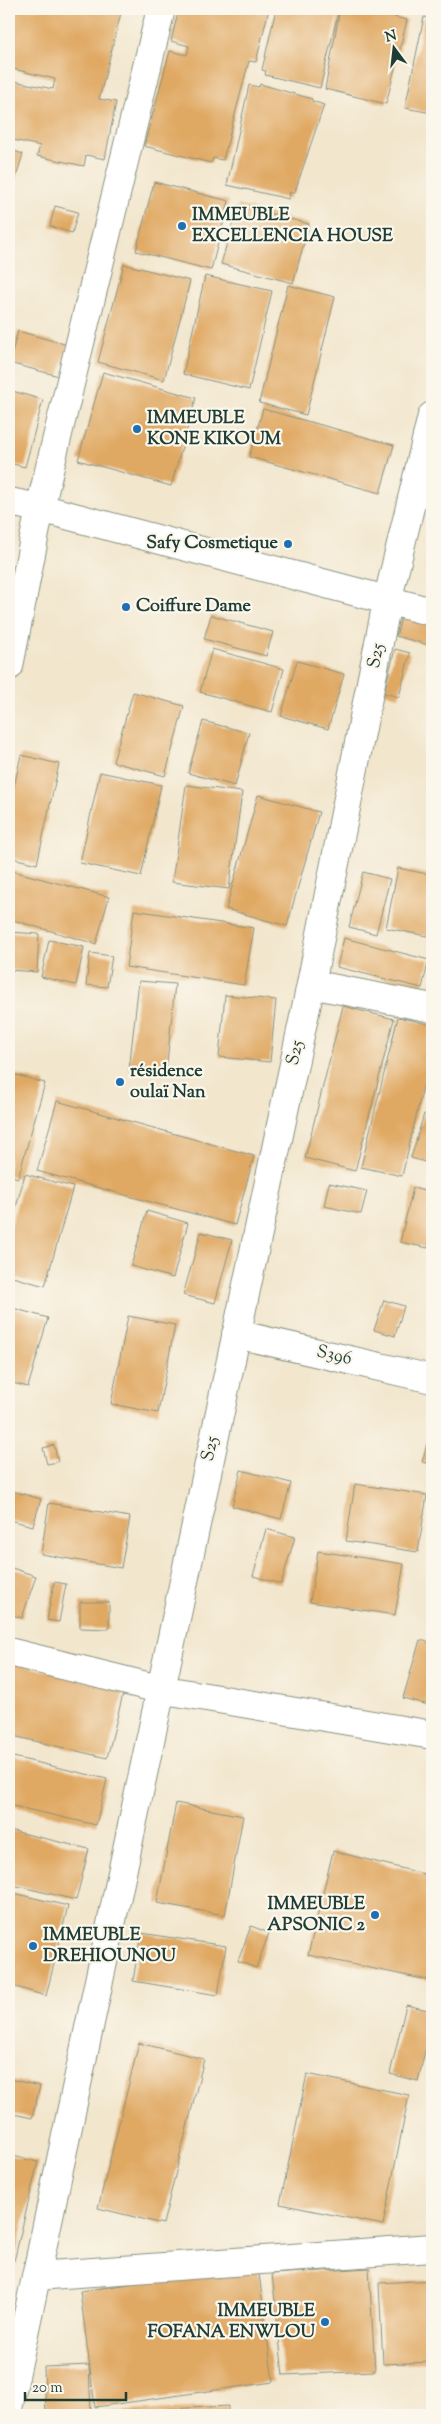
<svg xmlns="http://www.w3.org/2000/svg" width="441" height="2424" viewBox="0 0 441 2424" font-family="'Sorts Mill Goudy',serif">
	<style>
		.building { fill: #e0a963 }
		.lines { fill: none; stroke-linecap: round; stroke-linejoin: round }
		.minor-casing { stroke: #889280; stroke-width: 30 }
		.minor { stroke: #fff; stroke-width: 28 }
		.poi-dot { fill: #1f6fb2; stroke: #fbf7ec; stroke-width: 2 }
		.labels { text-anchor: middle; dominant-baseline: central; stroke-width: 4.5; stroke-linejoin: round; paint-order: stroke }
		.poi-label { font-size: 18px; font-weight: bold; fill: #1f3d34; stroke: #fbf7ec; text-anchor: start }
		.street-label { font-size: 18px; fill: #1f3d34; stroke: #fbf7ec }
	</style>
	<rect width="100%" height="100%" fill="#fbf7ec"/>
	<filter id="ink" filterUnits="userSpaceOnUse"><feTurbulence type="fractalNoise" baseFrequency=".02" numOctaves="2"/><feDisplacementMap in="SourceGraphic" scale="10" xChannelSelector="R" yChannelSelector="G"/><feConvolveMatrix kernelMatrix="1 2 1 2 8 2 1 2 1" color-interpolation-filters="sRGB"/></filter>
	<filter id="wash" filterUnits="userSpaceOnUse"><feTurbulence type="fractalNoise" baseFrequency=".0096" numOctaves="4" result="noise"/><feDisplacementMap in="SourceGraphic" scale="20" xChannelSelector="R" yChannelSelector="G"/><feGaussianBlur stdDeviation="1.12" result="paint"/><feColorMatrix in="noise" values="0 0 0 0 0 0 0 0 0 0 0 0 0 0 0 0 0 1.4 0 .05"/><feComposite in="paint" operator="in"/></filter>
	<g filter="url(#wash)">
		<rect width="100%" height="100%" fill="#f2e6cd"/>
		<g id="blocks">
			<path class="building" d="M9 9H122L99 99 116 102 105 159 86 155 84 166 37 156 40 146 9 139V80L53 89 55 79 9 68Z
				M179 9H269L256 62 249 61 223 160 213 158 211 163 144 146 170 51 187 55 189 46 171 41Z
				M276 9H339L320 88 265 75 266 71 262 70Z
				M340 9H380L395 11 394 17 407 20 386 104 325 89Z
				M424 17 432 18V113L405 108Z
				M260 84 312 99V101L324 105 294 194 290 192 289 199 227 185 249 85 259 87Z
				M9 142 12 143 11 150 23 154 9 201Z
				M154 182 229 201 211 270 136 251Z
				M238 205 309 224 293 283 221 264Z
				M55 206 78 212 72 233 50 226Z
				M124 264 190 281 164 380 98 362Z
				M205 276 272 291 249 390 183 374Z
				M288 285 335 297 306 415 259 403Z
				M18 331 68 345 59 376 9 363Z
				M103 372 196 398 171 486 78 460Z
				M9 390 43 400 25 467 9 463Z
				M263 409 394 445 380 493 249 457Z
				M402 614 432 622V646L396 636Z
				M211 615 273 632 266 656 204 639Z
				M212 649 284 669 272 712 200 692Z
				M395 649 410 653 399 697 384 693Z
				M297 661 344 674 328 729 281 716Z
				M133 692 184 706 165 776 113 762Z
				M203 721 249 733 235 786 188 773Z
				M21 755 59 764 37 864 9 857V810Z
				M100 772 161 785 141 876 80 863Z
				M186 785 242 792 229 889 172 882Z
				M258 795 319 812 287 926 226 909Z
				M398 868 432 875V937L386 928Z
				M9 870 109 897 96 944 9 919Z
				M363 872 390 879 376 934 349 927Z
				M134 910 254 928 244 985 126 967Z
				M9 932 39 934 37 972 9 970Z
				M344 938 429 960 422 988 337 967Z
				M49 940 84 947 76 985 41 977Z
				M90 953 112 956 107 987 86 985Z
				M139 981 175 984 166 1073 129 1070Z
				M225 995 276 1000 270 1062 219 1057Z
				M343 1006 394 1019 355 1171 305 1158Z
				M398 1017 432 1025V1049L402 1176 361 1167Z
				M9 1073 45 1083 18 1178 9 1175Z
				M57 1101 254 1156 235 1225 37 1171Z
				M424 1114 432 1117V1164L411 1158Z
				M25 1174 73 1187 45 1286 9 1276V1233Z
				M329 1183 367 1191 361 1214 324 1206Z
				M413 1188 432 1193V1239L430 1238 428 1248 400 1242Z
				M147 1211 188 1223 173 1278 131 1266Z
				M201 1232 232 1240 215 1303 183 1295Z
				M384 1300 404 1306 395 1336 374 1330Z
				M9 1307 48 1318 28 1387 9 1382Z
				M128 1316 175 1325 158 1413 111 1404Z
				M432 1426V1464L422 1462Z
				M54 1445 58 1462 47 1464 43 1448Z
				M241 1470 291 1483 281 1519 232 1506Z
				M355 1484 427 1495 418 1552 346 1541Z
				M9 1490 41 1499 33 1526 9 1520Z
				M49 1503 130 1517 121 1568 41 1554Z
				M266 1529 295 1537 281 1584 253 1576Z
				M318 1551 404 1564 395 1615 310 1602Z
				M9 1567 36 1576 22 1618 9 1614Z
				M54 1582 66 1584 59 1622 47 1620Z
				M80 1602H109V1629L80 1628Z
				M420 1640 432 1643V1706L403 1698Z
				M9 1662 124 1690 107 1758 9 1735Z
				M9 1756 107 1779 96 1825 9 1805Z
				M176 1803 243 1816 225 1915 157 1903Z
				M9 1830 89 1849 76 1900 9 1884Z
				M333 1851 432 1876V1981L308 1955Z
				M9 1892 68 1906 46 1996 9 1985Z
				M251 1926 269 1933 256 1968 238 1961Z
				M141 1933 226 1946 218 1995 133 1981Z
				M406 2005 432 2011V2021L418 2081 390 2074Z
				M139 2043 204 2059 163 2224 98 2208Z
				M307 2074 409 2095 383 2225 280 2204Z
				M9 2079 40 2086 32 2118 9 2113Z
				M9 2155 38 2162 14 2261 9 2260Z
				M258 2266 273 2382 95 2407 80 2291Z
				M369 2268 375 2371 283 2375 272 2274Z
				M432 2280V2362L383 2364 379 2283Z
				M89 2365 91 2413 228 2406V2415H46L44 2367Z"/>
		</g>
	</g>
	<g filter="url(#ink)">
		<use href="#blocks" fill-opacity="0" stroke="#889280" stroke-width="1"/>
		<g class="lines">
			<g class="minor-casing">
				<path id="minor" d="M9 502 40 508 432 612
					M9 666 40 508 161 9
					M311 984 432 1008
					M236 1334 432 1379
					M9 1652 159 1689 432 1735
					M36 2276 432 2248
					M9 2404 311 984 387 602 432 416"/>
			</g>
			<use href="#minor" class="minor"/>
		</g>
	</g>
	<g class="poi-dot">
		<circle cx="182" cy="226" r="5"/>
		<circle cx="137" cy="429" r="5"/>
		<circle cx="288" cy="544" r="5"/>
		<circle cx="126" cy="607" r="5"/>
		<circle cx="120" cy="1082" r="5"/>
		<circle cx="375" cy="1915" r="5"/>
		<circle cx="33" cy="1946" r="5"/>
		<circle cx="325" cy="2322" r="5"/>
	</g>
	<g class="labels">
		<g class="poi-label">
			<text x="192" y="216">IMMEUBLE<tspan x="192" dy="21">EXCELLENCIA HOUSE</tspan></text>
			<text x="147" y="419">IMMEUBLE<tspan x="147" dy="21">KONE KIKOUM</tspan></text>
			<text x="278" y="544" text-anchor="end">Safy Cosmetique</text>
			<text x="136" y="607">Coiffure Dame</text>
			<text x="130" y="1072">résidence<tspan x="130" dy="21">oulaï Nan</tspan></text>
			<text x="365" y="1905" text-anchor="end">IMMEUBLE<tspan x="365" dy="21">APSONIC 2</tspan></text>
			<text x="43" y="1936">IMMEUBLE<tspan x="43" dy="21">DREHIOUNOU</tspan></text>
			<text x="315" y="2312" text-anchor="end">IMMEUBLE<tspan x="315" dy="21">FOFANA ENWLOU</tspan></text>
		</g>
		<g class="street-label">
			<text transform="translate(377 656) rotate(-79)">S25</text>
			<text transform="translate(296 1053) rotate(-78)">S25</text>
			<text transform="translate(334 1356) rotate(13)">S396</text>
			<text transform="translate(211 1449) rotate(-78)">S25</text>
		</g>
	</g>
	<rect width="441" height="2424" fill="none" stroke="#fbf7ec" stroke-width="30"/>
	<g transform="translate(394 48) rotate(345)" stroke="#fbf7ec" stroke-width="4" paint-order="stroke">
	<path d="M0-4L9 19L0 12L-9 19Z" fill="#1f3d34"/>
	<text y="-8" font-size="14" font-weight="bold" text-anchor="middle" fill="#1f3d34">N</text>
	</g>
	<path d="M25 2392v8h101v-8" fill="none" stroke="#1f3d34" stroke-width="2.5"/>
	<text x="32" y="2392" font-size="15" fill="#1f3d34" stroke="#fbf7ec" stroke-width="4" paint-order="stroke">20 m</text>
</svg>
